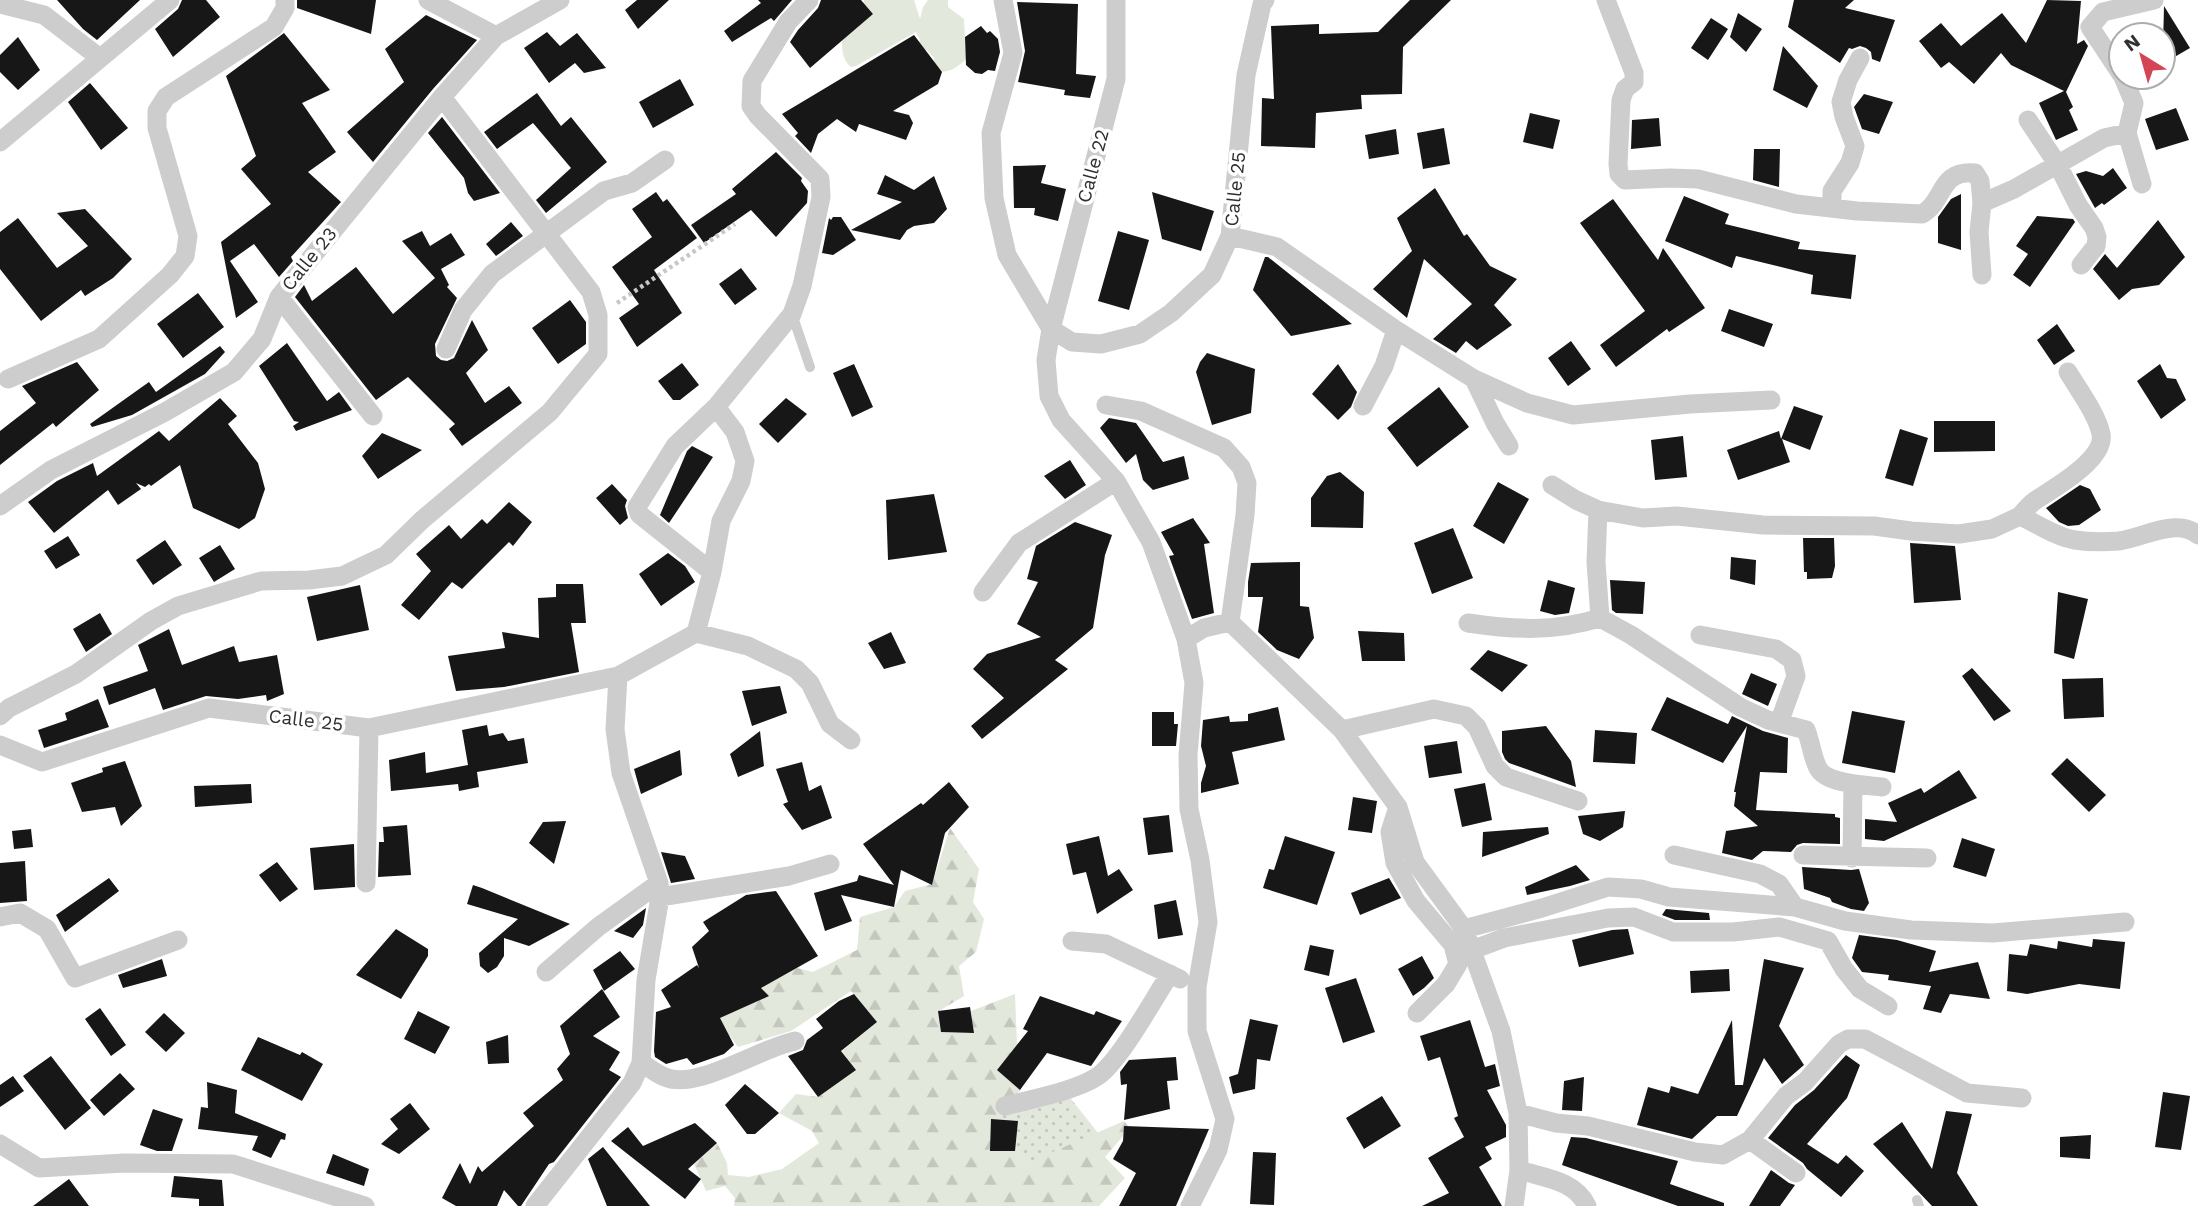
<svg xmlns="http://www.w3.org/2000/svg" width="2198" height="1206" viewBox="0 0 2198 1206" font-family="'Work Sans',sans-serif">
	<style>
		.grass { fill: url(#grass-dots) }
		.forest { fill: url(#forest-firs) }
		.green { fill: #e3e8dc }
		.building { fill: #171717 }
		.lines { fill: none; stroke-linecap: round; stroke-linejoin: round }
		.path { stroke: #c7c7c7; stroke-width: 4.5; stroke-dasharray: 3.5 3.5; stroke-linecap: butt }
		.lane { stroke: #cdcdcd; stroke-width: 10 }
		.street { stroke: #cdcdcd; stroke-width: 19 }
		.labels { text-anchor: middle; dominant-baseline: central; stroke-width: 7; stroke-linejoin: round; paint-order: stroke }
		.street-label { font-size: 19px; fill: #303030; stroke: #fff }
	</style>
	<defs>
		<pattern id="grass-dots" width="8" height="8" patternUnits="userSpaceOnUse" patternTransform="scale(1.75)"><rect width="8" height="8" fill="#e3e8dc"/><path d="M2 2h.1M6 6h.1" fill="none" stroke="#c3c7bd" stroke-width="1.8" stroke-linecap="round"/></pattern>
		<pattern id="forest-firs" width="22" height="20" patternUnits="userSpaceOnUse" patternTransform="scale(1.75)"><rect width="22" height="20" fill="#e3e8dc"/><path d="M5 1l3.5 6h-7zM16 11l3.5 6h-7z" fill="#c3c7bd"/></pattern>
	</defs>
	<rect width="100%" height="100%" fill="#fff"/>
	<path class="grass" d="M1064 1090 1098 1133 1057 1162 1025 1164 996 1113Z"/>
	<path class="forest" d="M950 828 979 869 973 902 984 919 976 952 959 966 964 996 939 1011 941 1032 973 1033 971 1011 1015 994 1017 1045 997 1070 1021 1090 997 1113 1025 1164 1124 1121 1130 1128 1105 1157 1125 1178 1099 1206H734L735 1198 725 1186 706 1191 694 1164 717 1143 727 1163 728 1175 749 1177 782 1169 819 1143 812 1131 779 1113 796 1094 818 1097 855 1070 842 1051 877 1022 851 991 791 1031 738 1047 730 1036 721 1038 703 1026 768 996 761 988 797 968 813 972 857 950 860 917 894 907 905 891 932 884Z"/>
	<path class="green" d="M864 0H914L920 19 923 7 928 0H948V7L964 19 966 59C957 68 948 74 935 71L934 58 927 50 921 51 918 45 920 40 916 32 856 66 851 67C841 59 842 47 842 35L873 14 864 3Z"/>
	<path class="building" d="M57 0H140L97 40 83 29Z
		M182 0H206L220 17 173 57 155 29 178 9Z
		M297 0H376L371 34 297 8Z
		M637 0H669L638 29 625 10Z
		M758 0H792L774 21 771 18 732 42 724 31 761 3Z
		M821 0H861L873 14 810 68 790 42 798 30 818 8Z
		M1410 0H1451L1403 47 1402 94 1361 95 1362 109 1316 113 1315 148 1261 146 1262 98 1274 99 1271 26 1319 24V34L1378 32Z
		M1794 0H1854L1845 8 1895 20 1880 62 1872 59 1871 52 1866 48 1860 46 1852 49 1849 48 1840 63 1788 27Z
		M2047 0 2081 1 2077 44 2084 40 2088 46 2066 92 2073 107 2069 110 2078 130 2056 140 2039 103 2064 91 2011 65 2001 53 1974 84 1949 62 1941 68 1919 41 1941 23 1961 46 2002 13 2026 43Z
		M1017 2 1078 4 1076 74 1096 76 1090 98 1064 95 1065 90 1018 82 1025 51Z
		M2164 6 2190 48 2171 59 2163 46Z
		M1738 13 1762 29 1746 52 1730 37Z
		M426 15 477 40 433 89 373 162 347 132 404 82 385 49Z
		M1711 18 1728 29 1708 60 1691 48Z
		M981 26 987 33 990 31 998 39 1000 52 995 71 988 70 982 74 975 73 966 65 965 37Z
		M547 32 560 46 577 33 606 68 584 73 575 63 549 83 524 48Z
		M284 33 330 90 302 103 336 152 308 172 341 202 291 257 293 261 279 277 254 244 230 261 258 302 236 318 221 242 271 204 241 169 256 156 226 76Z
		M914 35 942 72 938 84 893 111 909 115 913 123 906 140 859 124 856 132 837 119 818 134 811 153 795 136 798 133 782 114Z
		M18 37 40 70 18 90 0 72V55Z
		M1783 46 1818 86 1807 108 1773 90Z
		M680 79 694 105 653 128 639 102Z
		M90 83 128 128 101 150 68 102Z
		M537 93 561 126 571 117 607 162 546 213 536 200 571 168 533 123 497 149 484 132Z
		M1864 94 1893 102 1879 134 1862 129 1854 107Z
		M2176 108 2189 140 2156 150 2145 119Z
		M1530 113 1560 120 1553 149 1523 142Z
		M442 117 500 193 474 201 468 193 464 178 428 133Z
		M1659 118 1661 146 1631 149 1632 120Z
		M1444 128 1450 164 1423 169 1417 133Z
		M1396 129 1399 154 1369 159 1365 135Z
		M1754 149H1780L1779 187 1753 180Z
		M776 152 802 178 801 181 808 191 807 203 776 237 751 210 704 243 691 225 736 194 732 189Z
		M1046 165 1041 183 1066 189 1058 221 1034 215 1035 208H1014L1013 166Z
		M2113 168 2127 188 2104 205 2102 203 2095 208 2076 174 2086 171 2103 176Z
		M885 175 914 190 934 176 947 209 934 223 914 226 907 230 900 240 851 230 902 202 877 194Z
		M1435 188 1464 236 1467 234 1490 266 1517 279 1494 305 1512 325 1477 350 1466 341 1456 353 1433 339 1472 304 1424 259 1407 318 1373 289 1412 251 1397 218Z
		M656 192 663 202 667 199 697 238 654 270 682 313 637 347 619 318 639 304 612 267 652 237 632 209Z
		M1152 192 1214 211 1201 251 1162 239Z
		M1961 194V250L1938 243V217L1951 199Z
		M1684 196 1729 214 1725 224 1800 242 1798 249 1856 255 1851 299 1811 294 1813 275 1736 256 1732 268 1665 241Z
		M1613 199 1658 260 1663 248 1705 308 1669 332 1667 329 1616 367 1600 345 1645 311 1580 223Z
		M85 209 132 259 113 278 85 296 81 290 41 321 0 269V232L18 218 57 268 88 246 57 213Z
		M2037 216 2073 219 2075 222 2030 287 2013 275 2028 254 2016 246Z
		M833 217H841L856 240 833 255 822 253 829 218 831 220Z
		M2158 220 2185 257 2159 285 2132 289 2119 300 2093 269 2105 254 2117 268Z
		M511 222 523 236 496 256 486 244Z
		M422 231 430 246 451 233 465 255 441 269 449 285 447 287 457 298 435 344 436 356 441 360 447 361 454 358 472 320 488 350 466 373 485 403 509 386 522 403 462 446 449 429 455 424 408 377 376 400 295 297 304 285 312 301 356 267 393 314 435 278 402 241Z
		M1118 231 1149 240 1129 310 1098 301Z
		M1265 257H1268L1352 324 1291 336 1253 290Z
		M741 268 757 289 735 305 719 284Z
		M198 293 224 327 183 358 157 324Z
		M570 300 586 322V344L558 364 532 328Z
		M1729 309 1773 324 1764 347 1721 331Z
		M2057 324 2075 351 2054 365 2037 340Z
		M1571 341 1591 369 1568 386 1548 358Z
		M287 343 327 401 339 392 352 410 296 431 293 426 299 422 294 421 259 366Z
		M220 346 225 352 205 374 132 415 92 427 90 424 149 382 156 392Z
		M1207 353 1255 369 1251 413 1212 425 1196 372 1200 362Z
		M77 362 99 390 56 427 53 423 0 465V431L36 403 22 386Z
		M682 363 699 385 680 400H673L658 381Z
		M854 364 873 407 852 417 833 373Z
		M1338 364 1357 392 1351 407 1338 420 1312 394Z
		M2160 364 2167 378 2176 379 2186 400 2161 419 2137 381Z
		M1439 387 1469 427 1417 467 1387 428Z
		M220 398 237 416 228 424 258 463 265 489 255 518 239 529 193 508 180 465 151 486 149 484 145 487 136 483 141 489 118 505 108 490 54 533 28 502 57 481 93 463 97 476 159 431 169 441Z
		M786 398 807 414 778 443 759 424Z
		M1794 406 1823 416 1810 450 1782 439 1790 462 1738 480 1727 450 1779 431 1781 439Z
		M1109 418 1136 423 1163 462 1184 456 1189 479 1153 490 1143 480 1136 454 1126 463 1100 428Z
		M1934 421H1995V451L1934 452Z
		M1900 429 1928 438 1913 486 1885 478Z
		M382 433 422 450 378 479 362 456Z
		M1683 436 1687 477 1655 480 1651 440Z
		M692 446 713 457 669 523 660 515 687 451Z
		M1070 460 1086 485 1065 499 1044 476Z
		M1340 472 1364 492 1363 528 1311 527V498L1327 476Z
		M1498 482 1529 499 1504 544 1473 526Z
		M612 484 627 500 625 506 628 518 620 525 596 498Z
		M2080 485 2090 489 2101 510 2079 525 2068 526 2059 522 2046 508Z
		M934 494 947 552 888 560 886 500Z
		M509 502 532 522 513 546 509 542 462 589 452 582 419 620 401 605 431 571 416 554 449 525 461 539 482 519 487 524Z
		M1193 518 1210 543 1204 544 1214 613 1192 619 1169 556 1174 555 1161 532Z
		M1075 522 1112 535 1105 555 1093 628 1055 660 1068 669 982 739 971 726 1004 698 973 669 987 654 1041 637 1017 624 1038 582 1027 579 1036 546Z
		M1453 528 1473 578 1432 594 1414 543Z
		M68 536 80 555 56 569 44 551Z
		M1803 538H1834L1835 566 1832 578 1807 579V572H1804Z
		M165 540 182 565 153 585 136 560Z
		M1910 543 1955 546 1961 600 1914 603Z
		M220 545 235 569 214 582 199 558Z
		M668 553 685 566 695 582 661 606 639 574Z
		M1731 557 1756 560 1755 585 1730 579Z
		M1300 562V606L1309 607 1314 638 1299 659 1277 650 1258 632 1263 597H1248V582L1251 563Z
		M1548 580 1575 588 1569 613 1555 615 1540 611Z
		M1610 580 1645 582 1643 614 1616 613 1612 610Z
		M556 584H583L586 623H571L579 672 504 687 456 691 448 656 505 648 502 632 539 638 538 598 556 597Z
		M360 585 369 630 317 641 307 597Z
		M2058 592 2088 599 2074 659 2054 653Z
		M100 613 112 634 86 652 73 629Z
		M169 629 182 665 234 646 239 662 277 655 284 694 267 701 266 695 238 699 206 696 163 710 155 688 109 705 103 687 148 671 138 645Z
		M1358 631 1404 633 1405 661H1362Z
		M891 632 906 663 884 669 868 643Z
		M1488 650 1528 665 1502 692 1470 669Z
		M1972 668 2011 711 1994 721 1962 676Z
		M1751 673 1777 684 1768 706 1742 694Z
		M2103 678 2104 717 2064 719 2062 679Z
		M780 686 787 713 752 726 742 691Z
		M1667 697 1728 724 1732 716 1763 731 1788 738 1787 773 1760 772 1756 810 1835 814V817L1840 818V844L1803 843 1797 845 1791 852 1763 851 1752 860 1722 853 1726 831 1758 826 1734 806 1736 792H1734L1747 726 1723 763 1651 730Z
		M98 699 109 727 44 748 38 730 67 720 65 713Z
		M1278 707 1285 740 1232 752 1239 784 1201 793V783L1206 766 1201 746 1203 720 1229 716 1230 722 1248 721V714Z
		M1852 711 1905 721 1895 773 1842 763Z
		M1152 712H1174V724H1178L1176 746H1152Z
		M487 725 489 736 503 733 508 741 524 738 528 763 477 772 479 787 459 791 458 784 391 791 389 760 425 752 426 773 468 765 462 730Z
		M1546 726 1571 761 1576 787 1509 763 1505 759 1502 752V731Z
		M1595 730 1637 733 1635 764 1593 762Z
		M760 731 764 766 738 777 730 754Z
		M1457 741 1462 773 1429 778 1424 746Z
		M680 750 682 775 641 794 634 769Z
		M2067 758 2106 795 2089 812 2051 774Z
		M125 761 142 806 121 826 115 807 82 812 71 783 103 772 102 768Z
		M802 762 809 791 821 785 832 818 802 830 783 804 788 802 776 769Z
		M1959 770 1977 798 1884 841 1865 839V819L1897 822 1888 803 1921 788 1924 793Z
		M949 782 969 807 945 833 932 885 901 870 894 907 841 895 852 921 825 931 814 893 857 881 859 875 894 885 863 844 921 803 923 805Z
		M1485 783 1492 820 1462 827 1454 789Z
		M251 784 252 803 195 807 194 786Z
		M1353 797 1377 801 1372 833 1348 830Z
		M1625 811 1623 827 1600 841 1583 834 1578 816Z
		M1169 815 1173 852 1148 855 1143 818Z
		M566 821 554 864 529 843 543 822Z
		M407 825 411 875 378 877 379 842H384L383 827Z
		M1548 827 1549 834 1482 857 1483 832Z
		M31 829 33 847 14 849 12 831Z
		M1099 836 1108 876 1119 869 1133 890 1097 914 1086 872 1073 875 1066 844Z
		M1285 836 1335 852 1317 905 1263 888 1269 869 1274 870Z
		M1962 838 1995 849 1986 877 1953 867Z
		M354 844 355 887 314 890 310 848Z
		M661 852 685 856 695 879 671 883Z
		M25 861 27 901 0 903V863Z
		M277 862 298 889 280 902 259 875Z
		M1576 865 1590 880 1570 886 1527 895 1525 887Z
		M1802 867 1851 870 1859 869 1869 903 1864 911 1851 909 1832 902 1830 898 1804 889Z
		M109 878 119 891 65 932 56 915Z
		M1389 878 1401 898 1360 915 1351 893Z
		M473 885 482 888 570 924 529 946 504 938V956L497 967 488 973 480 966 479 953 518 919 467 904Z
		M776 891 818 956 761 988 769 996 720 1018 734 1045 724 1054 693 1065 687 1058 666 1064 655 1057 654 1051 656 1012 671 1007 661 990 697 965 699 968 692 947 709 931 703 922 746 895Z
		M1176 900 1183 935 1158 939 1154 905Z
		M646 908 643 925 633 938 614 931Z
		M1666 909 1709 913 1710 920H1675L1662 915Z
		M396 929 428 949V956L401 999 356 975Z
		M1628 929 1634 954 1579 967 1572 940 1612 930Z
		M1859 935 1897 940 1936 951 1929 972 1978 962 1990 999 1950 994 1941 1013 1923 1009 1931 986 1888 980 1889 975 1862 972 1852 958Z
		M2093 939 2125 942 2120 989 2079 984 2027 994 2007 991 2009 954 2027 956 2030 944 2057 949 2058 941 2092 947Z
		M1310 945 1334 950 1329 976 1304 970Z
		M620 951 635 969 604 991 593 970Z
		M1422 956 1434 978 1424 988 1413 996 1398 969Z
		M162 959 167 976 123 988 118 975Z
		M1764 959 1804 968 1779 1026 1804 1065 1782 1084 1764 1058 1737 1116H1717L1692 1139 1637 1125 1648 1087 1669 1093 1671 1086 1698 1094 1732 1020 1735 1085H1743Z
		M1729 969 1730 991 1691 993 1690 971Z
		M1356 978 1375 1032 1343 1043 1325 988Z
		M602 989 620 1017 593 1036 620 1052 609 1070 621 1077 554 1162 549 1164 521 1206H518L504 1190 497 1206H456L442 1198 460 1163 470 1184 478 1166 482 1172 534 1126 523 1113 563 1080 557 1069 570 1054 560 1026Z
		M854 994 877 1022 841 1051 856 1070 818 1097 788 1056 803 1050 807 1040 823 1028 816 1019 839 1001Z
		M1040 996 1094 1015 1096 1011 1122 1021 1091 1066 1047 1053 1020 1090 997 1070 1028 1031 1023 1029Z
		M970 1007 974 1033 941 1032 938 1011Z
		M100 1008 126 1045 111 1056 85 1019Z
		M418 1011 450 1027 435 1054 404 1039Z
		M164 1013 185 1033 166 1052 145 1032Z
		M1250 1019 1278 1025 1270 1061 1257 1059 1255 1089 1233 1094 1229 1077 1238 1074Z
		M1470 1020 1485 1067 1495 1064 1500 1086 1487 1090 1506 1125V1137L1485 1147 1492 1159 1479 1167 1502 1206H1422L1449 1193 1428 1158 1464 1137 1454 1118 1458 1116 1440 1057 1428 1061 1420 1036Z
		M508 1035 509 1063 488 1064 486 1042Z
		M258 1037 300 1055 302 1052 323 1064 302 1101 241 1070Z
		M1846 1055 1860 1065 1847 1098 1807 1144 1838 1164 1846 1155 1864 1171 1841 1197 1807 1169 1803 1163 1768 1138 1795 1105 1814 1090Z
		M51 1056 91 1108 65 1130 23 1076Z
		M1176 1057 1178 1080 1167 1081 1170 1109 1124 1120 1127 1084 1121 1085 1120 1072 1129 1060Z
		M120 1073 135 1089 104 1116 90 1100Z
		M13 1076 24 1091 0 1107V1085Z
		M1584 1077 1582 1111 1562 1110 1564 1081Z
		M207 1082 237 1090 235 1113 286 1134 285 1140 281 1139 271 1158 252 1150 258 1136 198 1129 201 1107 208 1108Z
		M745 1084 779 1113 755 1134H747L725 1105Z
		M2163 1092 2190 1096 2181 1150 2155 1147Z
		M1382 1096 1401 1126 1364 1149 1346 1118Z
		M410 1103 430 1129 399 1154 381 1144 398 1129 390 1119Z
		M153 1109 183 1119 172 1151H157L140 1145Z
		M1946 1111 1972 1114 1957 1173 1978 1206H1932L1873 1144 1902 1122 1932 1169Z
		M991 1119 1018 1121 1015 1151H990Z
		M695 1123 717 1143 688 1169 701 1179 685 1199 611 1141 628 1127 643 1146Z
		M1124 1126 1209 1129 1176 1206H1119L1136 1173 1113 1159 1123 1141Z
		M2091 1135 2090 1159 2060 1157V1137Z
		M1571 1137 1586 1138 1678 1161 1670 1184 1724 1203V1206H1678L1562 1165Z
		M603 1147 650 1206H607L588 1159Z
		M1253 1152 1276 1153 1274 1205 1250 1204Z
		M333 1154 369 1169 364 1186 326 1173Z
		M1771 1170 1789 1183 1795 1185 1780 1206H1749Z
		M174 1176 222 1180 224 1206H199V1199L171 1197Z
		M69 1179 89 1206H33Z"/>
	<g class="lines">
		<path class="path" d="M617 303 735 224"/>
		<path class="lane" d="M792 314 810 367
			M1917 1200 1919 1206"/>
		<path class="street" d="M428 0 496 36
			M1003 0 1013 53 991 133 994 198 1007 255 1051 329 1072 342 1101 344 1140 334 1171 313 1212 275 1230 236 1246 75 1262 4 1265 0
			M1116 0V79L1051 329 1046 360 1049 396 1061 420 1116 481 1151 542 1186 639 1194 683 1188 755 1189 809 1200 860 1208 922 1197 987V1031L1225 1119 1218 1150 1190 1206
			M1606 0 1634 73V82L1625 89 1621 100 1618 164 1619 174 1625 180 1670 178 1698 179 1796 204 1857 211 1922 214C1946 200 1938 170 1975 173L1980 181 1982 203
			M0 4 44 15 100 58
			M2121 74 2090 27 2103 12 2154 0
			M2123 77 2134 103 2127 133 2142 184
			M2028 120 2058 165 2078 205 2094 228 2097 237 2096 246 2081 265
			M0 142 170 0
			M1832 208V191L1850 163 1855 146 1844 117 1841 102 1848 80 1860 58
			M1230 236 1277 247 1396 330 1474 379 1527 403 1573 415 1690 404 1771 400
			M1982 275 1979 232 1982 203 2014 189 2104 138 2127 133
			M279 297 373 416
			M446 349 463 310 492 274 604 191 632 183 665 160
			M8 379 99 339 170 275 185 256 188 236 157 128V111L166 97 274 27 285 8V0
			M1474 379 1495 423 1509 446
			M1106 405 1141 411 1224 448 1241 467 1247 483 1245 515 1230 622
			M1363 406 1384 366 1396 330
			M1552 485 1576 500 1598 510 1643 518 1677 516 1763 525 1874 526 1911 531 1959 534 1992 529 2020 516C2038 524 2056 537 2075 540 2088 542 2106 542 2119 541 2143 538 2176 517 2198 535
			M0 506 51 470 165 412 234 372 262 339 279 297 442 97 496 36 560 0
			M1598 510 1596 562 1600 618 1631 635 1740 707 1768 720 1806 730C1811 742 1812 757 1818 768 1826 784 1865 785 1882 787
			M2020 516C2025 510 2030 504 2036 500 2054 488 2106 459 2101 434 2097 414 2078 389 2068 372
			M712 572 639 514 637 507 675 446 716 407
			M983 592 1019 543 1116 481
			M1468 623C1516 630 1554 632 1600 618
			M696 633 748 646 796 669 810 683 830 724 851 740
			M1700 635 1776 649 1792 660 1796 676 1779 723
			M1186 639 1204 628 1230 622 1342 730 1398 807 1415 862 1464 929 1501 1031 1518 1113 1519 1170 1514 1206
			M0 716 9 708 76 674 151 621 178 606 261 581 309 580 342 576 386 555 422 520 550 412 598 354V315L591 292 442 97
			M1342 730 1434 709 1466 716 1477 727 1495 766 1506 777 1578 801
			M0 745 42 762 209 708 369 728 618 676
			M1398 807 1390 832 1395 863 1416 901 1453 945 1458 964 1446 984 1417 1013
			M1674 855 1760 874 1779 884 1795 907
			M1803 855 1927 858
			M1852 858 1853 784
			M366 883 369 728
			M660 897 789 876 830 864
			M0 917 20 913 47 929 75 978 178 940
			M1464 929 1542 908 1608 887 1641 889 1669 897 1795 907 1845 921 1911 930 1993 933 2125 922
			M1072 941 1106 944 1180 979
			M1472 950 1504 938 1608 918 1634 917 1673 932H1733L1779 927 1828 941 1844 969 1860 989 1888 1006
			M546 972 598 927 659 883
			M641 1063C649 1067 656 1074 665 1077 696 1091 760 1048 795 1041
			M1005 1106C1031 1099 1076 1091 1098 1076 1120 1061 1154 998 1170 974
			M1518 1113 1556 1123 1588 1126 1695 1152 1723 1155 1750 1140 1786 1096 1805 1082 1839 1044 1848 1039H1865L1967 1093 2022 1098
			M1750 1140 1796 1173
			M0 1144 39 1168 124 1163 233 1164 365 1206
			M1519 1170C1544 1178 1575 1180 1587 1206
			M535 1206 632 1083 641 1063 646 980 660 897 659 883 621 773 615 729 618 676 696 633 712 572 721 521 741 481 745 461 735 432 716 407 792 314 802 286 821 197 820 179 758 116 751 106 752 81 788 22 809 0"/>
	</g>
	<g class="labels">
		<g class="street-label">
			<text transform="translate(1093 166) rotate(-75)">Calle 22</text>
			<text transform="translate(1235 189) rotate(-84)">Calle 25</text>
			<text transform="translate(309 259) rotate(-51)">Calle 23</text>
			<text transform="translate(306 720) rotate(7)">Calle 25</text>
		</g>
	</g>
	<g transform="translate(2142 56) rotate(323)"><circle r="33" fill="#ffffff" stroke="#acacac" stroke-width="2"/>
	<path d="M0-5L12 26L0 18L-12 26Z" fill="#d34555"/>
	<text y="-10" font-size="19" font-weight="bold" text-anchor="middle" fill="#303030">N</text>
	</g>
</svg>
